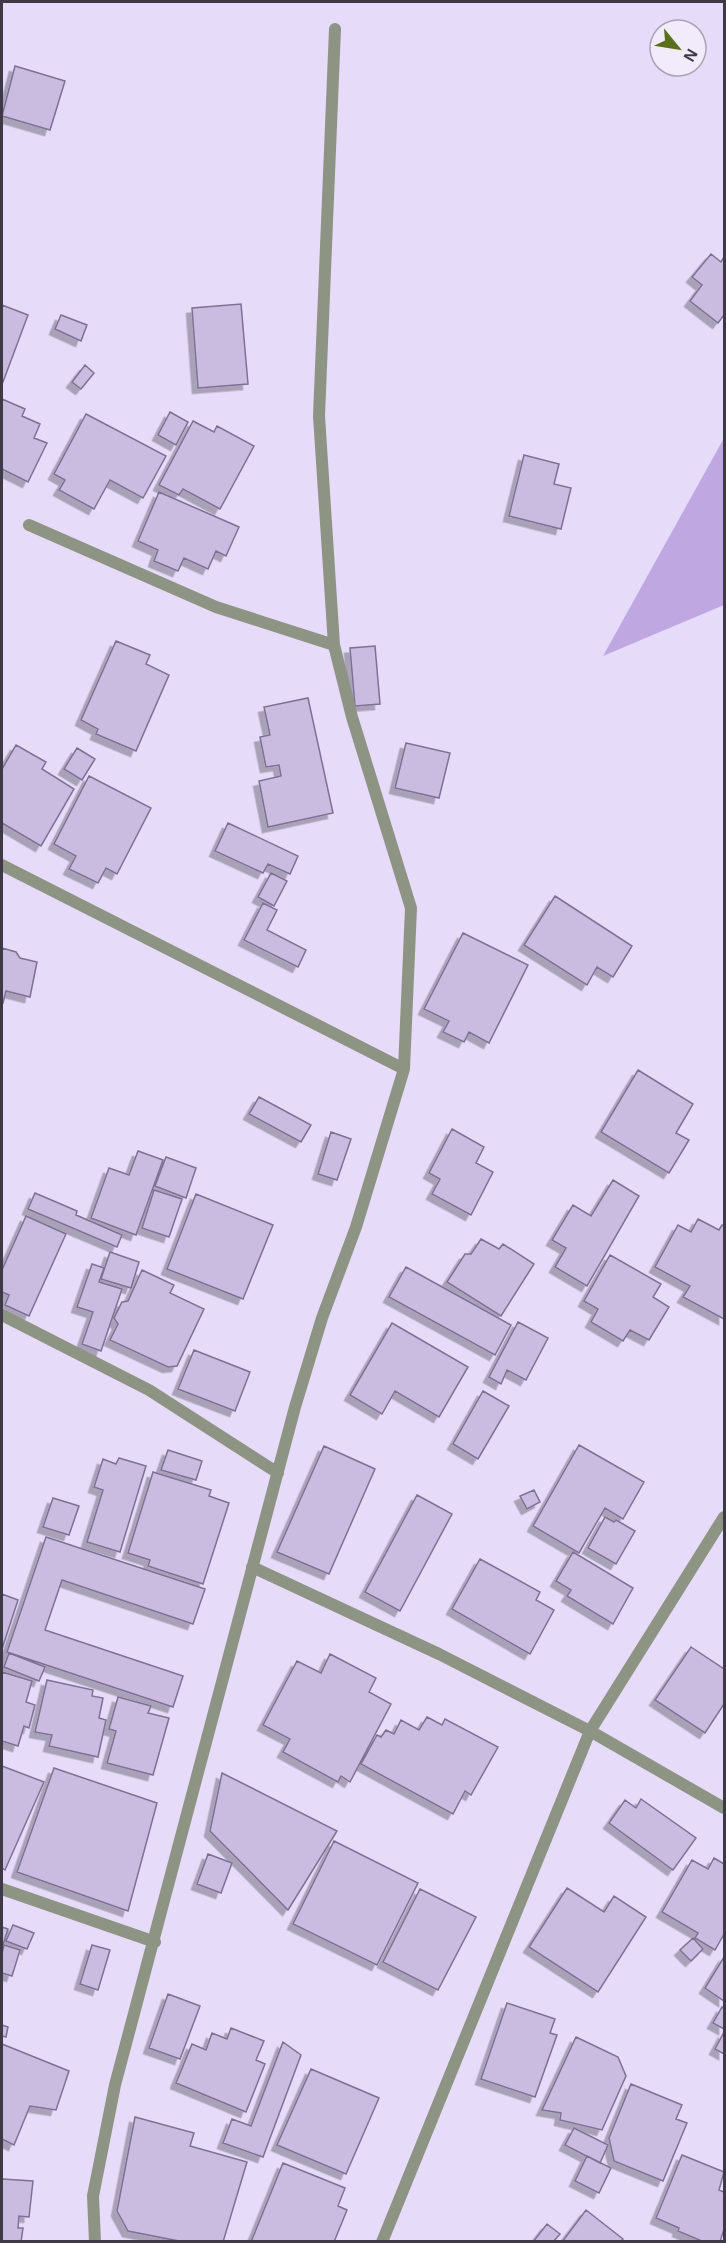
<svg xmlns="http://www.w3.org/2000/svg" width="726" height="2243" viewBox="0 0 726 2243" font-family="Helvetica,sans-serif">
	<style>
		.green { fill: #bfa8e2 }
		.building { fill: #cabbe1; stroke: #7e7194; stroke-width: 1.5; filter: url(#shadow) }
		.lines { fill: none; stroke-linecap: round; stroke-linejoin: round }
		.minor { stroke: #8e9483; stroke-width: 12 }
	</style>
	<defs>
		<filter id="shadow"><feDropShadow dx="-5.5" dy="5.5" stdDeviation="0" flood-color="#0004"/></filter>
	</defs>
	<rect width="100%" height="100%" fill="#e7dbfa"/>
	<path class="green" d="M724 438V605L603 656Z"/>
	<path class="building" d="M15 66 65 81 50 130 2 116Z
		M711 254 721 262 724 257V315L718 323 690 301 702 285 692 277Z
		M241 304 248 384 198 388 192 308Z
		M2 305 28 315 3 382H2Z
		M61 315 87 325 81 341 55 329Z
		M85 365 94 373 81 389 72 382Z
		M2 399 25 409 22 416 40 424 34 438 47 443 28 482 2 469Z
		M170 412 188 422 176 445 158 435Z
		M86 414 166 456 143 498 110 480 94 509 59 490 65 480 54 474Z
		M193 421 214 432 217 426 254 446 220 509 183 489 179 495 159 485Z
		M524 455 559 464 554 484 571 488 561 529 509 516Z
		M159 492 239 527 226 556 216 551 208 569 184 558 178 571 154 561 158 550 138 541Z
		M116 641 150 655 146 664 169 675 136 751 96 734 98 729 81 720Z
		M375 646 380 704 355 706 350 648Z
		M308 698 333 813 268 827 259 781 281 776 279 765 266 767 260 737 270 735 264 707Z
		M406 743 450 753 439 798 395 788Z
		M16 745 46 762 42 769 74 789 41 846 2 823V769Z
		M77 748 95 759 82 780 64 769Z
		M89 776 151 808 117 874 106 868 98 883 69 869 76 856 54 844Z
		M228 823 298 856 290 874 268 864 263 873 215 851Z
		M271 873 287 881 274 906 258 897Z
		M555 896 632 946 613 977 597 967 587 985 524 945Z
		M263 903 277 910 267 930 306 950 298 967 244 940Z
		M463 933 528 965 489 1043 469 1032 464 1042 443 1032 449 1021 424 1009Z
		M2 948 16 952 20 958 37 962 30 997 6 991 3 1003H2Z
		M638 1070 693 1104 676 1133 689 1140 669 1173 601 1132Z
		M259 1097 311 1125 301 1142 249 1114Z
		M452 1129 484 1147 476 1163 493 1172 471 1215 432 1194 440 1179 429 1173Z
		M331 1132 351 1139 337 1180 318 1174Z
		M138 1151 163 1160 136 1235 91 1218 109 1168 129 1175Z
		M166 1157 196 1168 186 1198 155 1186Z
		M613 1180 639 1196 587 1286 555 1267 566 1248 552 1240 573 1205 591 1216Z
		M154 1190 182 1199 169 1237 142 1228Z
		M35 1193 77 1211 76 1215 122 1235 117 1247 28 1209Z
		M196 1194 273 1225 243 1299 167 1269Z
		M26 1216 66 1234 29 1316 5 1305 9 1295 2 1292V1270Z
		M698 1219 719 1230 722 1225 724 1226V1319L683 1297 690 1286 655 1267 678 1225 691 1232Z
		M481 1239 499 1249 503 1244 534 1264 501 1316 447 1282 465 1254H471Z
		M110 1252 139 1262 131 1288 101 1279Z
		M610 1255 661 1284 653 1297 669 1307 649 1340 630 1330 623 1341 591 1322 598 1309 584 1301Z
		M92 1264 104 1268 99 1282 122 1289 101 1351 82 1344 93 1312 77 1307Z
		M406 1267 511 1325 495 1355 389 1297Z
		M142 1270 174 1285 170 1293 204 1309 177 1366 168 1367 110 1340 118 1324 114 1318 122 1302 128 1301Z
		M518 1322 548 1338 526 1380 507 1370 501 1384 489 1377Z
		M392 1323 468 1367 439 1417 395 1391 382 1414 350 1395Z
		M194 1350 250 1372 235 1411 178 1389Z
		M483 1391 509 1406 478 1459 453 1444Z
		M579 1445 644 1482 623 1519 605 1508 579 1553 533 1526Z
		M324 1446 375 1469 329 1574 277 1552Z
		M168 1450 202 1461 196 1480 161 1470Z
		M119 1458 146 1466 120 1552 87 1542 103 1490 94 1487 103 1459 116 1464Z
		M153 1472 211 1490 209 1496 229 1503 203 1584 148 1566 150 1560 128 1553Z
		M534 1490 540 1502 527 1509 520 1496Z
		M417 1495 452 1514 400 1611 365 1592Z
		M53 1498 79 1506 69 1535 43 1527Z
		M605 1517 614 1522 616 1520 635 1531 616 1564 588 1548Z
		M46 1537 205 1589 193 1624 62 1580 45 1630 183 1676 173 1707 7 1652Z
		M573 1552 633 1588 613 1624 567 1596 571 1590 556 1581Z
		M480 1559 540 1592 536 1600 554 1610 530 1654 452 1609Z
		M2 1594 18 1600 2 1649Z
		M691 1647 724 1669V1704L705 1733 655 1700Z
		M9 1653 45 1667 39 1681 4 1667Z
		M330 1654 376 1678 369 1692 391 1704 350 1782 341 1776 338 1782 283 1752 290 1739 263 1725 297 1661 321 1673Z
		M2 1672 32 1681 26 1702 35 1705 29 1728 24 1726 18 1746 2 1741Z
		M47 1680 93 1690 92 1696 103 1698 99 1718 106 1720 98 1757 49 1746 52 1735 35 1732Z
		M118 1697 151 1706 148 1713 169 1718 153 1775 107 1763 116 1731 109 1729Z
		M427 1717 442 1725 445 1719 498 1747 471 1795 465 1791 453 1814 361 1764 377 1735 381 1737 386 1730 394 1734 401 1720 419 1730Z
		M2 1766 44 1782 5 1870 2 1868Z
		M54 1768 157 1803 128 1911 17 1872Z
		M222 1773 337 1831 288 1910 210 1831Z
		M641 1799 696 1838 673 1870 609 1823 625 1800 636 1808Z
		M334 1841 418 1883 377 1965 293 1924Z
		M208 1854 232 1863 221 1893 197 1884Z
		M714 1858 724 1864V1934L715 1950 695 1938 698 1933 662 1912 692 1860 708 1869Z
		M567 1888 604 1912 614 1896 646 1917 598 1992 529 1947Z
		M420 1889 476 1917 438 1990 383 1962Z
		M13 1925 34 1933 27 1949 6 1941Z
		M2 1927 8 1929 2 1948Z
		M693 1938 703 1949 691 1961 680 1950Z
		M4 1945 20 1950 12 1976 2 1973V1953Z
		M92 1945 110 1950 98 1990 80 1984Z
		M724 1957V2001L705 1988Z
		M168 1994 200 2006 180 2059 149 2048Z
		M507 2003 555 2019 550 2033 557 2035 535 2097 481 2079Z
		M722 2007 724 2009V2029L713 2023Z
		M2 2025 8 2027 6 2037 2 2036Z
		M231 2028 264 2041 256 2060 265 2064 246 2112 176 2083 192 2044 206 2050 212 2033 227 2039Z
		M724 2032V2054L715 2049Z
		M576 2037 618 2057 626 2076 602 2130 560 2120 561 2113 542 2110Z
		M283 2042 301 2055 263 2157 223 2143 232 2119 251 2126Z
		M2 2044 69 2071 56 2110 30 2106 14 2145 2 2139Z
		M311 2069 379 2098 346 2174 277 2145Z
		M631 2084 682 2105 676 2119 687 2123 663 2181 614 2161 609 2138Z
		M135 2117 194 2133 190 2146 247 2162 223 2242H184L128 2231 117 2211Z
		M574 2128 608 2145 600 2163 565 2145Z
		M682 2155 724 2172 719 2190 724 2192V2229L720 2242H704L678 2231 679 2228 656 2218Z
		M587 2156 611 2168 599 2193 575 2181Z
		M283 2163 345 2188 338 2206 347 2210 334 2242H251Z
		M2 2179 33 2181 29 2217 19 2216 18 2228H23L21 2242H2Z
		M586 2210 623 2239 620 2242H562Z
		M547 2224 560 2234 553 2242H533Z"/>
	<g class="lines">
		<path class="minor" d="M29 525 216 607 334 645
			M2 865 404 1069
			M2 1315 149 1390 278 1473
			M252 1567 439 1654 590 1731 724 1808
			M2 1889 155 1942
			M95 2242 93 2196 115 2085 295 1407 322 1318 356 1227 404 1069 411 908 352 717 334 645 319 416 335 29
			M382 2242 590 1731 724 1517"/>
	</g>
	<rect width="726" height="2243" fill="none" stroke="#3e3847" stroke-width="6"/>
	<g transform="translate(678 48) rotate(120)"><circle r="28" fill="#f1ebfb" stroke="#a9a3b3" stroke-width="1.5"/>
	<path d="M0-4.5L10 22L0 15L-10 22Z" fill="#5a6e1d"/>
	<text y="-9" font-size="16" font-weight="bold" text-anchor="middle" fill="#3e3847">N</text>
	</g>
</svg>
